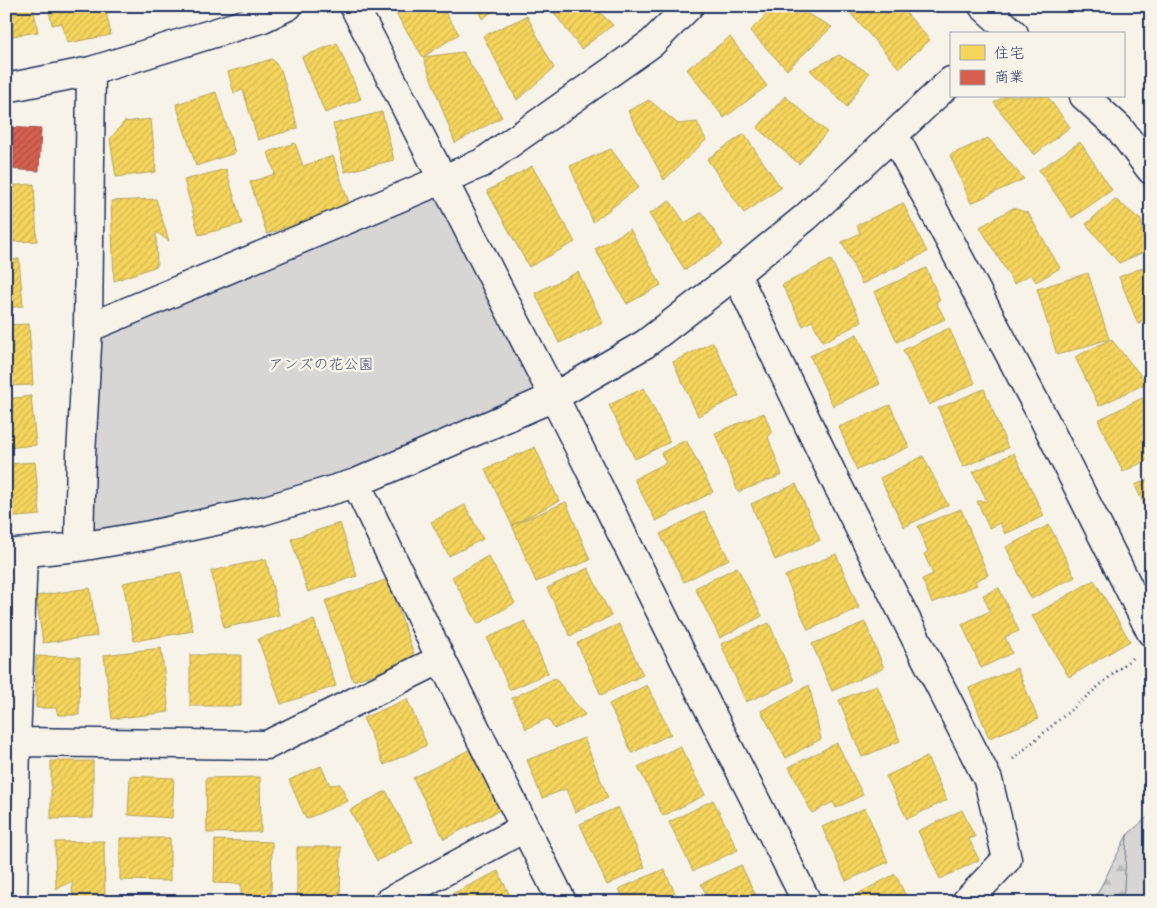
<svg xmlns="http://www.w3.org/2000/svg" width="1157" height="908" viewBox="0 0 1157 908" font-family="'Shantell Sans','Klee One',sans-serif">
	<style>
		.green { fill: #d7d6d4; stroke: #798299 }
		.forest { fill: url(#forest-firs); stroke: #798299 }
		.homes { fill: url(#homes-hatch); stroke: #b4a35d }
		.shops { fill: url(#shops-hatch); stroke: #9e5152 }
		.lines { fill: none; stroke-linecap: round; stroke-linejoin: round }
		.street-casing { stroke: #1b2f5e; stroke-width: 31 }
		.path { stroke: #1b2f5e; stroke-width: 3; stroke-dasharray: 1 4; stroke-linecap: butt }
		.street { stroke: #f7f3e8; stroke-width: 28 }
		.labels { text-anchor: middle; dominant-baseline: central; stroke-width: 5; stroke-linejoin: round; paint-order: stroke }
		.park-label { font-size: 15px; fill: #415076; stroke: #f7f3e8 }
	</style>
	<defs>
		<pattern id="forest-firs" width="22" height="20" patternUnits="userSpaceOnUse" patternTransform="scale(1.25)"><rect width="22" height="20" fill="#d7d6d4"/><path d="M5 1l3.5 6h-7zM16 11l3.5 6h-7z" fill="#b8b8b8"/></pattern>
		<pattern id="homes-hatch" width="6" height="6" patternUnits="userSpaceOnUse" patternTransform="scale(1.25)"><rect width="6" height="6" fill="#f6d55c"/><path d="M-1 1l2-2M0 6l6-6M5 7l2-2" fill="none" stroke="#d2b752"/></pattern>
		<pattern id="shops-hatch" width="6" height="6" patternUnits="userSpaceOnUse" patternTransform="scale(1.25)"><rect width="6" height="6" fill="#d6604d"/><path d="M-1 1l2-2M0 6l6-6M5 7l2-2" fill="none" stroke="#ad5043"/></pattern>
	</defs>
	<rect width="100%" height="100%" fill="#f7f3e8"/>
	<filter id="ink" filterUnits="userSpaceOnUse"><feTurbulence type="fractalNoise" baseFrequency=".02" numOctaves="2"/><feDisplacementMap in="SourceGraphic" scale="10" xChannelSelector="R" yChannelSelector="G"/><feConvolveMatrix kernelMatrix="1 2 1 2 8 2 1 2 1" color-interpolation-filters="sRGB"/></filter>
	<g filter="url(#ink)">
		<path class="green" d="M444 180 554 397 356 483 79 547 88 328Z
			M1151 814V902H1123L1127 835Z"/>
		<path class="forest" d="M1127 835 1123 902H1093Z"/>
		<path class="homes" d="M6 6H33L38 32 6 37Z
			M48 6H105L111 35 67 43 62 23 52 25Z
			M123 6H171L149 12 147 7 125 12Z
			M391 6H441L459 34 423 57Z
			M476 6H500L482 19Z
			M549 6H593L613 25 581 49Z
			M775 6H793L832 27 787 70 750 31Z
			M860 6H900L930 40 899 68 851 14Z
			M527 16 554 68 517 100 483 36Z
			M730 37 767 86 724 118 687 69Z
			M337 43 361 99 325 113 302 57Z
			M463 52 502 117 455 143 423 57Z
			M839 55 869 73 847 107 810 70Z
			M272 59 281 70 298 128 258 140 243 90 234 93 228 72Z
			M216 92 235 153 196 166 176 104Z
			M785 96 827 132 799 164 757 128Z
			M1004 96H1047L1070 127 1034 155 994 103Z
			M649 100 678 124 697 122 706 140 664 180 628 111Z
			M382 112 394 160 345 172 333 124Z
			M151 119 156 172 116 177 110 139 124 122Z
			M744 134 781 188 744 213 707 159Z
			M988 138 1024 179 971 203 950 155Z
			M1080 142 1112 190 1072 218 1039 170Z
			M295 143 303 166 333 156 350 206 267 234 250 182 275 174 268 152Z
			M611 149 639 187 593 222 570 166Z
			M532 166 575 242 529 267 487 191Z
			M226 169 242 224 199 235 184 180Z
			M34 184 37 241 6 242V186Z
			M156 199 169 241 156 232 157 266 114 281 111 201Z
			M1115 199 1141 220 1146 251 1119 263 1086 224Z
			M670 201 685 223 702 212 723 245 685 270 649 214Z
			M903 203 927 252 862 284 842 242 860 233 857 225Z
			M1013 208 1028 213 1060 268 1036 282 1031 274 1014 284 980 227Z
			M630 229 661 285 627 304 595 249Z
			M19 259 23 306 6 308V260Z
			M831 260 862 322 823 342 812 321 803 326 782 285Z
			M1151 264V319L1138 324 1119 277Z
			M926 268 940 300 936 302 945 319 897 342 874 292Z
			M578 272 603 323 559 343 535 293Z
			M1088 273 1109 339 1057 355 1037 289Z
			M29 324 33 385 6 386V325Z
			M949 328 975 383 929 405 903 350Z
			M857 334 880 384 833 406 810 356Z
			M1111 339 1147 383 1099 406 1075 357Z
			M713 342 739 396 698 416 673 362Z
			M644 388 670 442 635 459 609 405Z
			M984 389 1008 448 963 467 938 408Z
			M31 396 36 445 6 448V399Z
			M1142 398 1151 416V458L1123 472 1098 420Z
			M890 405 909 447 857 470 839 427Z
			M764 413 772 433 768 437 782 475 738 492 715 433Z
			M686 440 713 492 656 521 634 479 666 463 661 453Z
			M535 447 559 501 512 525 485 469Z
			M1014 453 1044 516 1005 534 1000 523 989 528 977 501H987L973 472Z
			M923 456 948 505 904 527 880 478Z
			M35 462 40 515 6 518V464Z
			M1151 478V520L1135 485Z
			M796 484 820 540 775 560 751 504Z
			M566 502 590 560 536 582 512 525Z
			M465 505 483 539 449 556 431 522Z
			M961 509 988 575 975 581 977 585 932 603 922 579 933 574 924 554 928 552 918 526Z
			M704 511 729 559 684 582 660 534Z
			M340 523 357 576 308 592 291 539Z
			M1049 525 1075 577 1031 599 1006 547Z
			M836 554 859 608 808 630 785 576Z
			M488 556 515 603 478 624 452 577Z
			M266 559 279 615 224 628 211 571Z
			M737 567 762 616 720 638 695 588Z
			M588 568 611 616 570 636 547 588Z
			M181 572 193 631 134 641 123 583Z
			M388 579 416 660 353 681 325 601Z
			M1094 580 1130 641 1069 677 1032 616Z
			M90 588 97 636 43 643 36 596Z
			M999 588 1019 631 1005 637 1012 653 981 668 962 624 990 611 983 595Z
			M314 620 336 686 281 704 258 639Z
			M525 621 548 673 510 690 487 638Z
			M865 622 884 668 832 691 812 644Z
			M769 623 794 681 746 702 721 644Z
			M619 624 643 675 601 695 577 643Z
			M161 648 169 712 112 719 104 655Z
			M190 655H241V706H190Z
			M36 656 80 657 79 715H58L56 708H36Z
			M1017 668 1038 719 989 738 969 688Z
			M555 678 585 715 554 729 548 718 526 729 512 698Z
			M647 685 671 734 632 753 609 704Z
			M809 685 821 739 786 758 761 711Z
			M877 685 900 741 862 757 839 700Z
			M407 699 427 745 384 765 363 718Z
			M584 738 608 798 575 812 566 789 542 798 527 760Z
			M837 743 863 795 836 808 833 802 812 813 789 767Z
			M680 746 705 795 663 816 638 767Z
			M469 750 500 810 444 839 413 778Z
			M927 757 947 800 907 819 886 776Z
			M51 761H93V818L51 819Z
			M321 766 330 785 340 784 348 801 306 819 289 780Z
			M130 776 174 778 172 818 128 815Z
			M260 777 261 832 207 833 206 778Z
			M386 791 413 842 377 861 350 810Z
			M713 800 738 850 693 871 669 822Z
			M618 807 645 867 607 885 580 824Z
			M865 808 888 862 846 881 822 827Z
			M962 810 975 837 969 839 979 860 940 879 918 831Z
			M120 838H170V881L120 880Z
			M215 840 272 842 271 897 241 896V884L214 883Z
			M104 841 105 900 73 901 72 881 56 889 55 842Z
			M297 847H341L340 901H297Z
			M741 865 759 902H710L701 884Z
			M664 869 679 902H625L619 889Z
			M498 871 513 902H451L448 896Z
			M895 874 909 902H849L848 899Z"/>
		<path class="shops" d="M6 127 41 129 39 171 6 169Z"/>
		<g class="lines">
			<g class="street-casing">
				<path id="street" d="M354 6 554 397 707 705 807 902
					M983 6 1014 34
					M6 88 91 71 263 18 288 6
					M1084 96 1119 128 1151 170
					M894 135 1045 421 1151 632
					M736 274 836 482 988 780 1007 859 966 902
					M88 328 482 163 652 43 689 6
					M79 547 81 455 88 328 91 71
					M6 554 79 547 150 535 262 511 356 483 554 397 645 344 736 274 806 217 951 81
					M441 659 562 902
					M16 742 23 554
					M13 902 16 742 267 745 441 659 356 483
					M388 902 524 828"/>
			</g>
			<path class="path" d="M1013 759 1132 658"/>
			<use href="#street" class="street"/>
		</g>
	</g>
	<g class="labels">
		<g class="park-label">
			<text x="321" y="364">アンズの花公園</text>
		</g>
	</g>
	<rect width="1157" height="908" fill="none" stroke="#f7f3e8" stroke-width="25"/>
	<rect x="12" y="12" width="1132" height="883" fill="none" stroke="#1b2f5e" stroke-width="2" filter="url(#ink)"/>
	<rect x="950" y="32" width="175" height="65" fill="#f7f3e8" stroke="#9fa5b1"/>
	<rect x="960" y="45" width="25" height="15" fill="#f6d55c" stroke="#9fa5b1"/>
	<text x="994" y="58" font-size="15" fill="#1b2f5e">住宅</text>
	<rect x="960" y="70" width="25" height="15" fill="#d6604d" stroke="#9fa5b1"/>
	<text x="994" y="82" font-size="15" fill="#1b2f5e">商業</text>
</svg>
